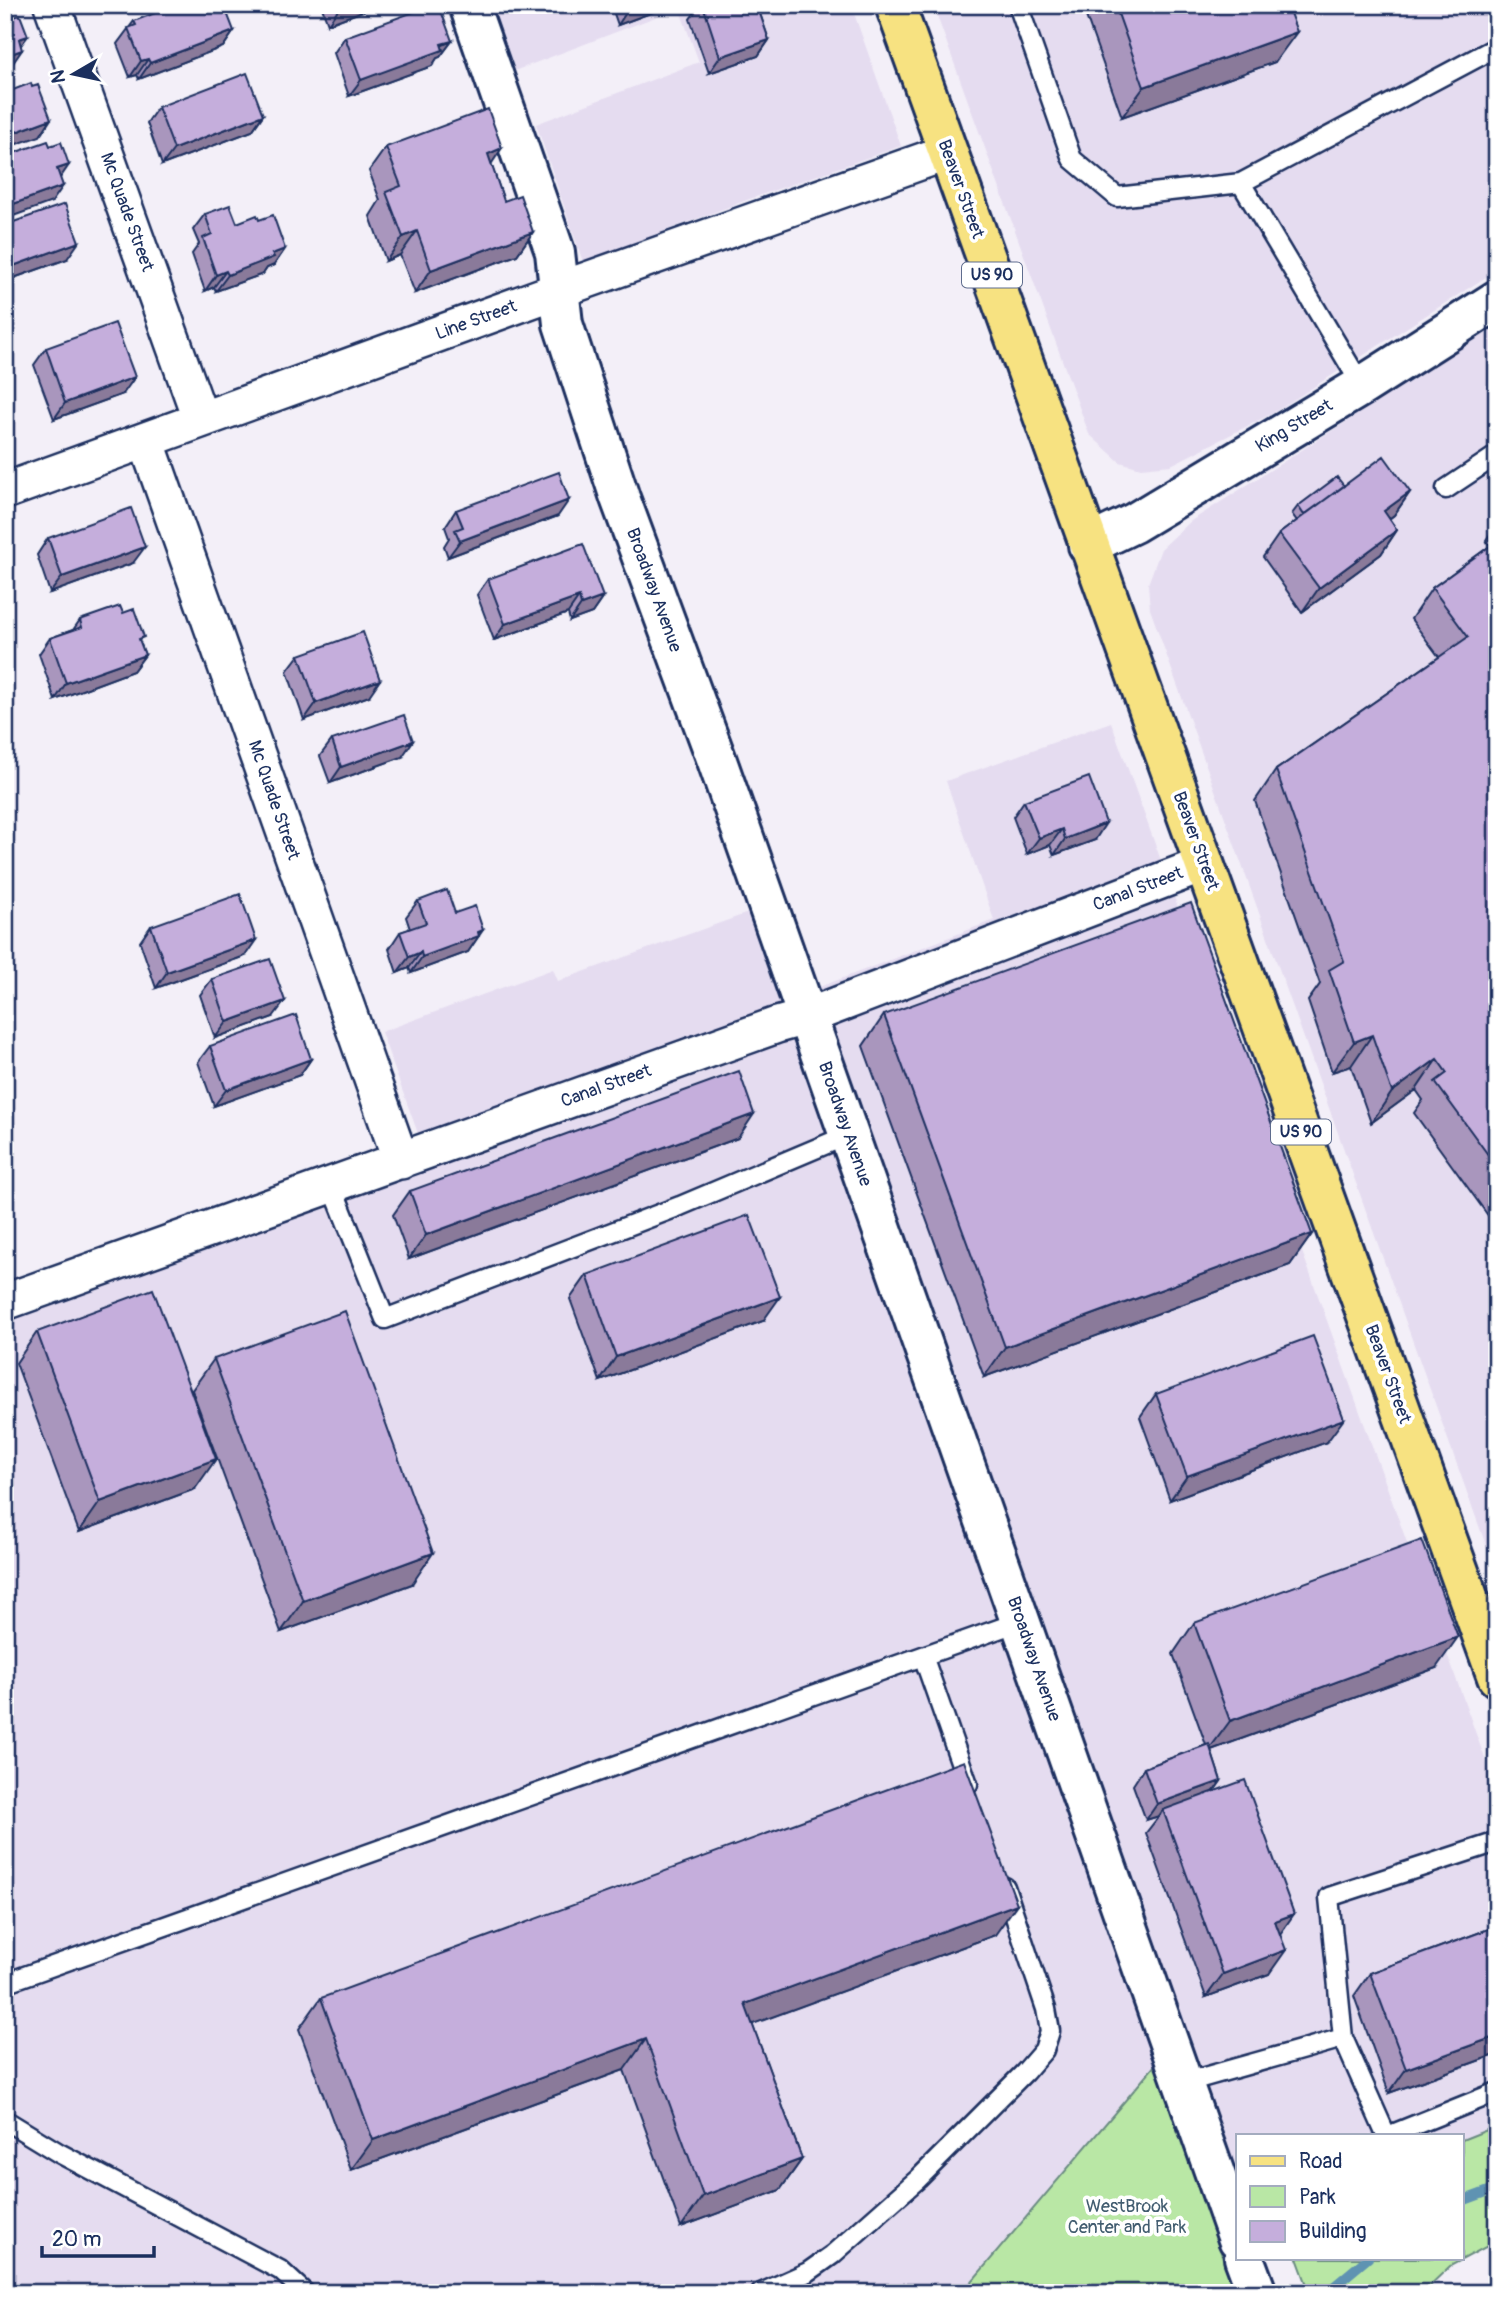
<svg xmlns="http://www.w3.org/2000/svg" width="1502" height="2298" viewBox="0 0 1502 2298" font-family="Pangolin,sans-serif">
	<style>
		.built { fill: #e5dcf0 }
		.green { fill: #b9e7a5; stroke: #6a8b82; stroke-width: 2 }
		.lines { fill: none; stroke-linecap: round; stroke-linejoin: round }
		.stream { stroke: #5e93b2; stroke-width: 10 }
		.service-casing { stroke: #1b2f5e; stroke-width: 23 }
		.minor-casing { stroke: #1b2f5e; stroke-width: 40 }
		.tertiary-casing { stroke: #1b2f5e; stroke-width: 44 }
		.primary-casing { stroke: #1b2f5e; stroke-width: 44 }
		.service { stroke: #fff; stroke-width: 18 }
		.minor { stroke: #fff; stroke-width: 35 }
		.tertiary { stroke: #fff; stroke-width: 38 }
		.primary { stroke: #f7e281; stroke-width: 38 }
		.wall { fill: #a996bd; stroke: #1b2f5e; stroke-width: 2 }
		.shaded-wall { fill: #8a7a9a; stroke: #1b2f5e; stroke-width: 2 }
		.building { fill: #c5aedc; stroke: #1b2f5e; stroke-width: 2 }
		.labels { text-anchor: middle; dominant-baseline: central; stroke-width: 7; stroke-linejoin: round; paint-order: stroke }
		.shield { fill: #fff; stroke: #5f6d8e; stroke-width: 2 }
		.shield-label { font-size: 16px; font-weight: bold; fill: #1b2f5e }
		.street-label { font-size: 18px; fill: #1b2f5e; stroke: #fff }
		.park-label { font-size: 18px; fill: #425d70; stroke: #fff }
	</style>
	<rect width="100%" height="100%" fill="#f3eff8"/>
	<filter id="ink" filterUnits="userSpaceOnUse"><feTurbulence type="fractalNoise" baseFrequency=".0143" numOctaves="2"/><feDisplacementMap in="SourceGraphic" scale="14" xChannelSelector="R" yChannelSelector="G"/><feConvolveMatrix kernelMatrix="1 2 1 2 8 2 1 2 1" color-interpolation-filters="sRGB"/></filter>
	<g filter="url(#ink)">
		<path class="built" d="M491 5H851L901 146 747 200 583 262 536 124 699 62 679 8 514 71Z
			M933 5H1497V270L1273 413 1171 465 1141 468 1120 462 1089 434Z
			M1497 325V1576L1150 609 1148 584 1161 549 1191 521Z
			M1111 722 1497 1792V2126L1462 2140V2135H1238L1236 2173 817 988 994 920 946 781Z
			M748 913 1156 2064 962 2293H5V1322L431 1169 381 1032 553 969 558 981Z"/>
		<path class="green" d="M1156 2064 1235 2293H962Z
			M1497 2126V2241L1450 2266 1422 2293H1310L1297 2258H1462V2140Z"/>
		<g class="lines">
			<path class="stream" d="M1462 2201 1497 2188
				M1326 2293 1368 2258"/>
			<g class="service-casing">
				<path id="service" d="M1018 5 1072 159 1117 197 1241 183 1362 386
					M1241 183 1497 47
					M1446 489 1497 455
					M332 1186 385 1319 680 1206 848 1135
					M923 1656 968 1784
					M5 1983 1021 1621
					M1343 2038 1386 2135
					M1183 2083 1343 2038 1329 1897 1497 1842
					M5 2120 59 2153 280 2270 305 2293
					M1390 2135 1497 2092
					M761 2293 808 2272 832 2255 918 2179 1025 2072 1044 2050 1050 2031 1046 2009 1005 1887"/>
			</g>
			<g class="minor-casing">
				<path id="minor" d="M52 5 201 420
					M146 440 401 1161
					M5 491 559 290 948 152
					M5 1302 777 1025 806 1017 1205 864"/>
			</g>
			<g class="tertiary-casing">
				<path id="tertiary" d="M469 5 555 252 563 324 620 498 716 758 1238 2239
					M1088 545 1134 523 1362 386 1497 300
					M1244 2258 1257 2293"/>
			</g>
			<g class="primary-casing">
				<path id="primary" d="M895 5 1497 1677"/>
			</g>
			<use href="#service" class="service"/>
			<use href="#minor" class="minor"/>
			<use href="#tertiary" class="tertiary"/>
			<use href="#primary" class="primary"/>
		</g>
		<path class="wall" d="M321 5H379L328 24Z
			M611 5H672L618 25Z
			M700 5H757L769 40 758 56 709 73 690 19Z
			M1082 5H1287L1275 62 1122 117Z
			M429 12 452 41 440 57 437 58 432 66 349 96 334 53 345 37Z
			M134 21 234 31 223 47 139 79 137 75 130 77 117 44Z
			M158 107 263 115 252 131 162 165 147 123Z
			M386 147 491 164 504 201 533 232 517 255 415 293 400 255 386 261 370 216 380 200 369 171Z
			M205 214 237 223 259 220 285 249 274 265 267 268 263 274 216 291 214 287 205 291 192 254 199 244 193 230Z
			M5 225 67 259 5 281Z
			M46 348 123 394 54 419 34 365Z
			M1344 486 1410 492 1394 515 1389 519 1397 530 1381 554 1302 612 1263 557 1279 534 1297 521 1292 514 1298 506Z
			M456 510 558 516 448 557 444 546 449 538 445 527Z
			M1497 524V1228L1414 1113 1423 1100 1416 1090 1371 1123 1351 1066 1332 1072 1308 1001 1320 984 1255 801 1276 770 1439 657 1411 619 1432 588 1490 546 1486 540Z
			M48 538 133 563 50 593 37 555Z
			M488 579 603 597 592 613 570 621 568 613 494 640 477 595Z
			M123 613 140 643 145 655 133 671 55 700 39 654 50 638 73 630 80 620Z
			M299 655 369 696 304 720 287 671Z
			M332 740 402 757 330 783 320 756Z
			M1024 801 1095 840 1054 855 1050 845 1027 854 1013 817Z
			M418 901 455 913 479 935 468 952 411 973 409 968 397 973 389 949 400 932 410 929 406 917Z
			M151 926 245 956 156 988 140 942Z
			M212 979 273 1017 215 1038 200 995Z
			M884 1015 1312 1234 1290 1265 984 1377 863 1046Z
			M210 1046 311 1059 300 1075 214 1106 198 1062Z
			M738 1138 409 1259 393 1215 410 1191Z
			M587 1275 763 1321 600 1381 570 1299Z
			M37 1332 195 1489 79 1532 16 1363Z
			M214 1359 412 1584 281 1632 192 1390Z
			M1156 1394 1327 1442 1170 1500 1140 1417Z
			M1194 1623 1436 1668 1211 1750 1221 1781 1214 1791 1280 1934 1269 1974 1206 1997 1146 1833 1159 1816 1146 1820 1133 1785 1144 1768 1206 1745 1173 1654Z
			M1497 1926V2054L1389 2093 1354 1996 1370 1973Z
			M995 1935 752 2024 802 2159 780 2190 681 2227 624 2070 351 2170 299 2029 321 1998Z"/>
		<path class="shaded-wall" d="M347 5H379L328 24 339 8Z
			M631 5H672L618 25Z
			M234 31 223 47 139 79 150 63Z
			M1297 32 1275 62 1122 117 1144 87Z
			M28 36 16 52 19 39Z
			M769 40 758 56 709 73 720 57Z
			M452 41 440 57 437 58 432 66 349 96 361 80Z
			M22 50 11 66 5 68V56Z
			M148 59 137 75 130 77 141 61Z
			M263 115 252 131 162 165 174 149Z
			M51 119 40 136 5 148V136Z
			M502 148 486 172 488 154Z
			M69 165 58 181 57 169Z
			M63 186 52 202 5 219V207Z
			M417 231 400 255 386 261 403 237Z
			M533 232 517 255 415 293 431 270Z
			M79 242 67 259 5 281V277L13 266Z
			M285 249 274 265 267 268 263 274 216 291 228 275 272 254Z
			M226 271 214 287 205 291 216 275Z
			M135 377 123 394 54 419 65 403Z
			M1410 492 1394 515 1367 535 1384 511Z
			M569 500 558 516 448 557 460 541Z
			M1397 530 1381 554 1302 612 1319 588Z
			M145 547 133 563 50 593 62 577Z
			M579 597 568 613 494 640 505 624Z
			M603 597 592 613 570 621 581 605Z
			M145 655 133 671 55 700 66 683Z
			M380 680 369 696 304 720 316 703Z
			M413 741 402 757 330 783 341 767Z
			M1106 823 1095 840 1054 855 1065 839Z
			M1062 829 1050 845 1027 854 1039 838Z
			M483 930 468 952 411 973 422 957Z
			M256 940 245 956 156 988 167 972Z
			M421 952 409 968 397 973 409 957Z
			M285 1001 273 1017 215 1038 227 1022Z
			M1372 1035 1351 1066 1332 1072 1354 1042Z
			M311 1059 300 1075 214 1106 226 1090Z
			M1437 1059 1416 1090 1371 1123 1392 1092Z
			M754 1114 738 1138 409 1259 426 1235Z
			M1312 1234 1290 1265 984 1377 1005 1347Z
			M780 1297 763 1321 600 1381 616 1357Z
			M1344 1419 1327 1442 1170 1500 1187 1476Z
			M216 1459 195 1489 79 1532 100 1502Z
			M433 1553 412 1584 281 1632 303 1601Z
			M1458 1637 1436 1668 1208 1751 1230 1721Z
			M1221 1781 1210 1797 1163 1810 1159 1816 1146 1820 1157 1804Z
			M1017 1904 995 1935 723 2035 745 2004Z
			M1294 1914 1278 1937 1275 1921Z
			M1286 1950 1269 1974 1206 1997 1223 1974Z
			M1497 2036V2054L1389 2093 1406 2069Z
			M646 2039 624 2070 351 2170 373 2140Z
			M802 2159 780 2190 681 2227 703 2196Z"/>
		<path class="building" d="M176 5H224L234 31 150 63 148 59 141 61 128 28 136 25 134 21Z
			M703 5H757L769 40 720 57Z
			M1115 5H1287L1297 32 1144 87Z
			M7 6 11 18 20 15 28 36 19 39 22 50 5 56V7Z
			M427 7 429 12 440 8 452 41 441 44 443 50 361 80 345 37Z
			M247 73 263 115 174 149 158 107Z
			M31 83 32 87 38 85 51 119 5 136V93Z
			M488 109 502 148 488 154 504 201 520 195 533 232 431 270 417 231 403 237 386 192 401 186 386 147Z
			M48 141 50 146 61 142 69 165 57 169 63 186 5 207V156Z
			M65 204 79 242 13 266 5 244V225Z
			M230 205 237 223 257 215 259 220 273 215 285 249 272 254 274 257 228 275 226 271 216 275 203 238 212 234 205 214Z
			M115 323 135 377 65 403 46 348Z
			M1384 456 1410 492 1384 511 1397 530 1319 588 1279 534Z
			M559 472 569 500 460 541 455 530 463 527 456 510Z
			M1337 477 1344 486 1304 515 1298 506Z
			M131 508 145 547 62 577 48 538Z
			M1497 541V1167L1435 1082 1447 1073 1437 1059 1392 1092 1372 1035 1354 1042 1329 970 1344 961 1276 770 1468 637 1432 588Z
			M583 544 603 597 581 605 579 597 505 624 488 579Z
			M120 606 123 613 134 609 144 637 139 639 145 655 66 683 50 638 82 627 80 620Z
			M363 632 380 680 316 703 299 655Z
			M404 715 413 741 341 767 332 740Z
			M1089 777 1106 823 1065 839 1062 829 1039 838 1024 801Z
			M447 890 455 913 475 906 483 930 478 932 479 936 422 957 421 952 409 957 400 932 426 923 418 901Z
			M240 894 256 940 167 972 151 926Z
			M1191 903 1312 1234 1005 1347 884 1015Z
			M270 959 285 1001 227 1022 212 979Z
			M296 1015 311 1059 226 1090 210 1046Z
			M739 1071 754 1114 426 1235 410 1191Z
			M749 1215 780 1297 616 1357 587 1275Z
			M153 1289 216 1459 100 1502 37 1332Z
			M345 1311 433 1553 303 1601 214 1359Z
			M1313 1336 1344 1419 1187 1476 1156 1394Z
			M1422 1540 1458 1637 1230 1721 1194 1623Z
			M1209 1744 1221 1781 1157 1804 1144 1768Z
			M964 1761 1017 1904 745 2004 802 2159 703 2196 646 2039 373 2140 321 1998Z
			M1245 1780 1294 1914 1275 1921 1286 1950 1223 1974 1163 1810Z
			M1497 1926V2036L1406 2069 1370 1973Z"/>
	</g>
	<g class="labels">
		<g class="shield">
			<rect x="962" y="262.5" width="60" height="25" rx="5"/>
			<rect x="1271" y="1119.5" width="60" height="25" rx="5"/>
		</g>
		<g class="shield-label">
			<text x="992" y="275">US 90</text>
			<text x="1301" y="1132">US 90</text>
		</g>
		<g class="street-label">
			<text transform="translate(961 189) rotate(70)">Beaver Street</text>
			<text transform="translate(127 212) rotate(70)">Mc Quade Street</text>
			<text transform="translate(476 320) rotate(-20)">Line Street</text>
			<text transform="translate(1294 426) rotate(-31)">King Street</text>
			<text transform="translate(654 590) rotate(70)">Broadway Avenue</text>
			<text transform="translate(274 800) rotate(71)">Mc Quade Street</text>
			<text transform="translate(1196 841) rotate(70)">Beaver Street</text>
			<text transform="translate(1138 889) rotate(-21)">Canal Street</text>
			<text transform="translate(606 1086) rotate(-20)">Canal Street</text>
			<text transform="translate(845 1124) rotate(71)">Broadway Avenue</text>
			<text transform="translate(1388 1374) rotate(70)">Beaver Street</text>
			<text transform="translate(1034 1659) rotate(71)">Broadway Avenue</text>
		</g>
		<g class="park-label">
			<text x="1127" y="2206">WestBrook<tspan x="1127" dy="21">Center and Park</tspan></text>
		</g>
	</g>
	<rect width="1502" height="2298" fill="none" stroke="#fff" stroke-width="28"/>
	<rect x="14" y="14" width="1474" height="2270" fill="none" stroke="#1b2f5e" stroke-width="2.5" filter="url(#ink)"/>
	<rect x="1236" y="2134" width="228" height="126" fill="#ffffff" stroke="#a4acbf" stroke-width="2"/>
	<rect x="1250" y="2156" width="35" height="10" fill="#f7e281" stroke="#a4acbf" stroke-width="2"/>
	<text x="1299" y="2168" font-size="21" fill="#1b2f5e">Road</text>
	<rect x="1250" y="2186" width="35" height="21" fill="#b9e7a5" stroke="#a4acbf" stroke-width="2"/>
	<text x="1299" y="2204" font-size="21" fill="#1b2f5e">Park</text>
	<rect x="1250" y="2221" width="35" height="21" fill="#c5aedc" stroke="#a4acbf" stroke-width="2"/>
	<text x="1299" y="2238" font-size="21" fill="#1b2f5e">Building</text>
	<g transform="translate(74 74) rotate(261)" stroke="#ffffff" stroke-width="5" paint-order="stroke">
	<path d="M0-5L12 26L0 18L-12 26Z" fill="#1b2f5e"/>
	<text y="-10" font-size="19" font-weight="bold" text-anchor="middle" fill="#1b2f5e">N</text>
	</g>
	<path d="M42 2246v10h112v-10" fill="none" stroke="#1b2f5e" stroke-width="3.5"/>
	<text x="52" y="2246" font-size="21" fill="#1b2f5e" stroke="#ffffff" stroke-width="5" paint-order="stroke">20 m</text>
</svg>
